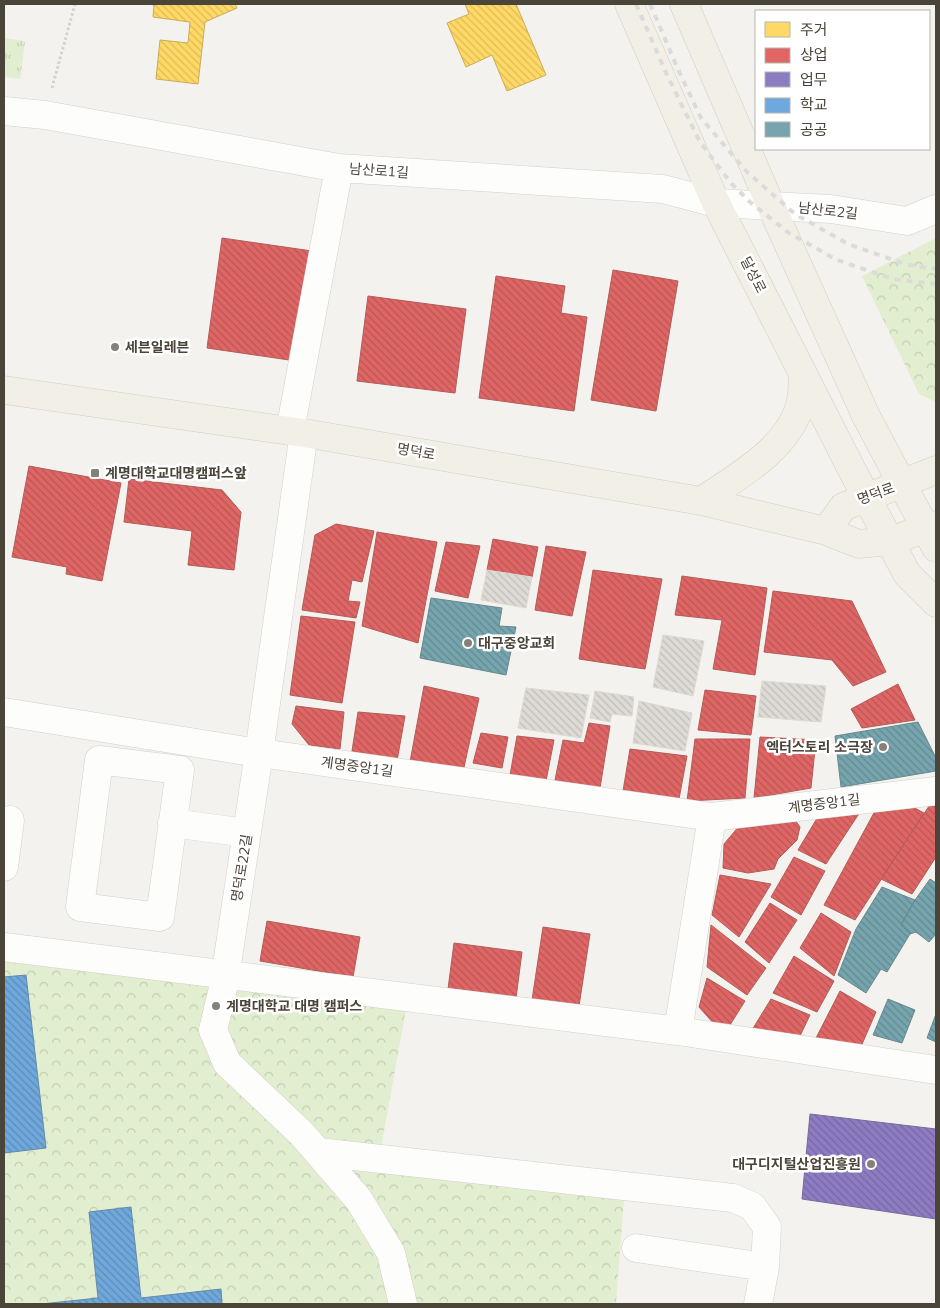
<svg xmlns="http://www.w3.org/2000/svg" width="940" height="1308" viewBox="0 0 940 1308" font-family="'Nunito Sans','Noto Sans KR',sans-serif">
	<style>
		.grass { fill: url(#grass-tufts) }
		.park { fill: url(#park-crowns) }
		.homes { fill: url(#homes-back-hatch); stroke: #c9ac58 }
		.shops { fill: url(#shops-back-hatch); stroke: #b35c58 }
		.offices { fill: url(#offices-back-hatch); stroke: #7a6b9a }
		.schools { fill: url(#schools-back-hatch); stroke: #648aab }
		.public { fill: url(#public-back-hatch); stroke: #69888c }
		.building { fill: url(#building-back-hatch); stroke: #dcd9d4 }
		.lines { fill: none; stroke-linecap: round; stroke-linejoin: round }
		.minor-casing { stroke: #d2d0cb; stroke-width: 29 }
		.major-casing { stroke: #d6cebb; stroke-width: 29 }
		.path { stroke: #d3d2cc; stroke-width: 3; stroke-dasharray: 2.5 2.5; stroke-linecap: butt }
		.minor { stroke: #fdfdfc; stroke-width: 28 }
		.major { stroke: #f2efe6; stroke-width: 28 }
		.rail { stroke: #dbdbda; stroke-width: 4; stroke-dasharray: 6 6; stroke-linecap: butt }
		.poi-dot { fill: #868178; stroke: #fff; stroke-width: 2 }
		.labels { text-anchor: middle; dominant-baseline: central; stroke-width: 5; stroke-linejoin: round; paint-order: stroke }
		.street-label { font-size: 14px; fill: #4b4439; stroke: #fff }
		.poi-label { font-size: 14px; font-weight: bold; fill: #4b4439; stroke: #fff; text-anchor: start }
	</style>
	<defs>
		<pattern id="grass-tufts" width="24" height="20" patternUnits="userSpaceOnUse" patternTransform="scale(1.25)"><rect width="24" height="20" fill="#e1eecf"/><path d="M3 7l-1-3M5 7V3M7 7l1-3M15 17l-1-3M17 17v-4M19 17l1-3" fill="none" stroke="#c3cdb2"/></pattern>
		<pattern id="park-crowns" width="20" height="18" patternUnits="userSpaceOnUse" patternTransform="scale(1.25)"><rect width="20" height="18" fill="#e1eecf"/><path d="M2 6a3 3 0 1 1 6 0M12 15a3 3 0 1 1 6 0" fill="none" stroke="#c3cdb2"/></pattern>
		<pattern id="homes-back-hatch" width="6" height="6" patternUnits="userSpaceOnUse" patternTransform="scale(1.25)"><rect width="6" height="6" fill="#ffd966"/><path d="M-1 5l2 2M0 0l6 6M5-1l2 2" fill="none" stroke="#dcbb59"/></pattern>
		<pattern id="shops-back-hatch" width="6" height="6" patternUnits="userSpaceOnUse" patternTransform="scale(1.25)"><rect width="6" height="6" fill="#e06666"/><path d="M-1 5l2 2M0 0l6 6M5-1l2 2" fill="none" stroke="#b85655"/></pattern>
		<pattern id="offices-back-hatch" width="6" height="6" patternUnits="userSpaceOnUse" patternTransform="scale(1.25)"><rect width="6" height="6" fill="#8e7cc3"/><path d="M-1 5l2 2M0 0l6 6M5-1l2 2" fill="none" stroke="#76679f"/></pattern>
		<pattern id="schools-back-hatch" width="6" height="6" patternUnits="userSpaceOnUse" patternTransform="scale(1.25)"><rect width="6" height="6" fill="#6fa8dc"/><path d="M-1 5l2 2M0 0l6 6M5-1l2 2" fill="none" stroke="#5d8ab3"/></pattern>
		<pattern id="public-back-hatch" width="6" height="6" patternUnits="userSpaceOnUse" patternTransform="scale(1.25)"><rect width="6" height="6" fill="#76a5af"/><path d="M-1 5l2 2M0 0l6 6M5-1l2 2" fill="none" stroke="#63888f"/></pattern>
		<pattern id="building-back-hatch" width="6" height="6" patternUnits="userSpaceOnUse" patternTransform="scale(1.25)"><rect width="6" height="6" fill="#dedbd6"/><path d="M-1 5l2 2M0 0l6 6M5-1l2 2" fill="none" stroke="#c0bdb8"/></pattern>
	</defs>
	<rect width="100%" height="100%" fill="#f4f2ee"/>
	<path class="grass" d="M4 38 25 41 20 79 4 77Z"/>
	<path class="park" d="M936 238V402L919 394 862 276Z
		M4 947 408 998 379 1159 625 1186 616 1304H4Z"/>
	<path class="homes" d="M147 4H235L237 8 205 22 198 84 156 79 160 40 188 43 190 22 153 17 154 5Z
		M465 4H516L546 75 507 91 492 55 466 67 447 23 469 14Z"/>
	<path class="shops" d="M222 238 312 251 296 361 207 348Z
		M613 270 678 281 656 411 591 400Z
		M496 276 565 286 561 313 587 317 574 411 479 398Z
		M368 296 466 309 455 393 357 381Z
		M29 466 121 483 102 581 66 574 67 567 12 557Z
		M129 479 222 490 241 512 234 570 188 565 192 531 124 522Z
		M336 524 374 531 362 582 352 580 348 601 360 602 356 618 302 610 315 535Z
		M377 532 437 542 418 643 362 626Z
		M493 539 538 547 532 577 487 570Z
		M446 542 480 546 468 598 435 591Z
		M546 546 586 552 572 616 535 610Z
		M593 570 662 579 645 669 579 659Z
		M682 576 767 588 755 675 713 669 722 620 675 615Z
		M773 591 852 601 886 672 853 686 832 660 764 652Z
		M301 616 355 622 342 703 290 695Z
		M898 684 915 720 862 728 851 709Z
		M424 686 479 698 463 772 410 762Z
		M705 690 756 696 751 735 698 730Z
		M296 706 344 712 340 749 309 745 292 724Z
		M358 712 405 716 397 761 352 751Z
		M589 723 610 726 600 788 555 780 563 740 584 743Z
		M481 733 508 737 502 768 473 763Z
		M517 736 554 740 546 781 510 775Z
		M760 737 816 740 811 788 754 798Z
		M695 739H750L745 798 687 801Z
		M630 749 687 756 679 799 623 791Z
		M935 797 936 857 912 894 881 879Z
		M913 807 924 813 855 920 824 905 875 811Z
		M862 809 826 864 798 850 819 815Z
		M795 820 800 827 797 840 778 859 774 869 748 873 723 868 724 844 740 825Z
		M794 857 825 871 801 915 771 897Z
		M720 875 771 884 739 937 712 915Z
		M770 903 797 920 769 963 745 942Z
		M821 913 851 932 834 976 800 948Z
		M267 921 360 937 353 977 260 961Z
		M711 925 766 968 747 995 707 967Z
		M543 927 590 934 579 1006 532 1000Z
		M454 943 522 952 516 998 448 989Z
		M794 956 834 981 817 1012 773 993Z
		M707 978 745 1001 730 1025H715L699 1007Z
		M840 991 876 1012 859 1051 815 1040Z
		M771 999 810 1015 799 1038 752 1030Z"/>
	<path class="offices" d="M810 1114 936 1129V1219L802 1199Z"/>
	<path class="schools" d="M26 975 46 1148 4 1153V977Z
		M131 1207 141 1298 221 1289 222 1304H41L98 1298 89 1212Z"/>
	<path class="public" d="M431 598 502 608 499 626 516 627 506 675 420 658Z
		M918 722 936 758V771L841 787 835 736Z
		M930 879 936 883V934L929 942 916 932 910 934 901 925 915 900Z
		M882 887 915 900 901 925 910 934 887 972 881 969 866 993 838 975 856 929Z
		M888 999 915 1010 902 1043 873 1035Z
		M936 1014V1042L927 1038Z"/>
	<path class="building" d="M487 570 532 577 526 608 481 600Z
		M663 635 704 641 693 696 653 687Z
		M762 681 826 686 821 722 758 717Z
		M526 688 589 695 581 738 518 728Z
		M595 691 634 697 632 716 612 714 610 722 590 718Z
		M639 701 692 713 685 751 633 743Z"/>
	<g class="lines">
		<g class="minor-casing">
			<path id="minor" d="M4 111 45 115 339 168 663 189 716 203 831 209 907 221 936 209
				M290 431 339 168
				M304 433 259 753 224 984 213 1030 227 1063 302 1134 359 1200 391 1253 403 1304
				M4 712 246 751 712 817 936 791
				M99 760 180 770 160 917 80 907Z
				M172 823 247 833
				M4 867 10 820
				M4 947 678 1031 936 1070
				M678 1031 712 817
				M318 1152 733 1198 752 1206 767 1227 765 1267 758 1304
				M636 1248 765 1267"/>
		</g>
		<g class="major-casing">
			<path id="major" d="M629 4 716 203 852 470 907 574 936 603
				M684 4 771 206 866 416 936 548
				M4 390 304 433 701 501 826 531 859 544 890 541 936 525
				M701 501C736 478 793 446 801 400 803 392 802 382 803 373
				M826 531 843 507 936 470"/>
		</g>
		<path class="path" d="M52 88 75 4"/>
		<use href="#minor" class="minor"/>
		<use href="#major" class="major"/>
		<path class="rail" d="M636 4 667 75 700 142 730 182 750 202 789 233 837 260 893 279 936 284
			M650 4 677 67 701 118 747 172 795 214 848 244 908 265 936 269"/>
	</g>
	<g class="poi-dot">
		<circle cx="115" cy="347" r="5"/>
		<rect x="90" y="468" width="10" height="10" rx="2.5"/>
		<circle cx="468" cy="643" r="5"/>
		<circle cx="883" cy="747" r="5"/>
		<circle cx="216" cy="1006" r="5"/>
		<circle cx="871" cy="1164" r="5"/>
	</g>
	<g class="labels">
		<g class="street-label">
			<text transform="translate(379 171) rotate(4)">남산로1길</text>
			<text transform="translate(828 211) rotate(6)">남산로2길</text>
			<text transform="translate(753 275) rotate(63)">달성로</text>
			<text transform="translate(416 452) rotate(10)">명덕로</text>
			<text transform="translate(876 494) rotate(-20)">명덕로</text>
			<text transform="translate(357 767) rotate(8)">계명중앙1길</text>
			<text transform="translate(824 804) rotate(-7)">계명중앙1길</text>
			<text transform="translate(242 868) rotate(-81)">명덕로22길</text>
		</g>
		<g class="poi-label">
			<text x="125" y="347">세븐일레븐</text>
			<text x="105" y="473">계명대학교대명캠퍼스앞</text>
			<text x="478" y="643">대구중앙교회</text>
			<text x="873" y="747" text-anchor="end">엑터스토리 소극장</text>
			<text x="226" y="1006">계명대학교 대명 캠퍼스</text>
			<text x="861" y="1164" text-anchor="end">대구디지털산업진흥원</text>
		</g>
	</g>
	<rect width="940" height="1308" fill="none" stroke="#4b4439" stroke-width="10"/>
	<rect x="755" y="10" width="175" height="140" fill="#ffffff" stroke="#b7b4b0"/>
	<rect x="765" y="22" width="25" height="15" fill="#ffd966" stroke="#b7b4b0"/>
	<text x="800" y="35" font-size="15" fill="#4b4439">주거</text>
	<rect x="765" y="48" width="25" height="15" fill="#e06666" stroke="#b7b4b0"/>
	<text x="800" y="60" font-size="15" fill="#4b4439">상업</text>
	<rect x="765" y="72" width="25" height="15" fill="#8e7cc3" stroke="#b7b4b0"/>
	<text x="800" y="85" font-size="15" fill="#4b4439">업무</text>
	<rect x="765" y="98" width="25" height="15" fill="#6fa8dc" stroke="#b7b4b0"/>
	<text x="800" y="110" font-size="15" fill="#4b4439">학교</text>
	<rect x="765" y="122" width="25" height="15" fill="#76a5af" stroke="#b7b4b0"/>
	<text x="800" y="135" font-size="15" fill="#4b4439">공공</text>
</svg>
